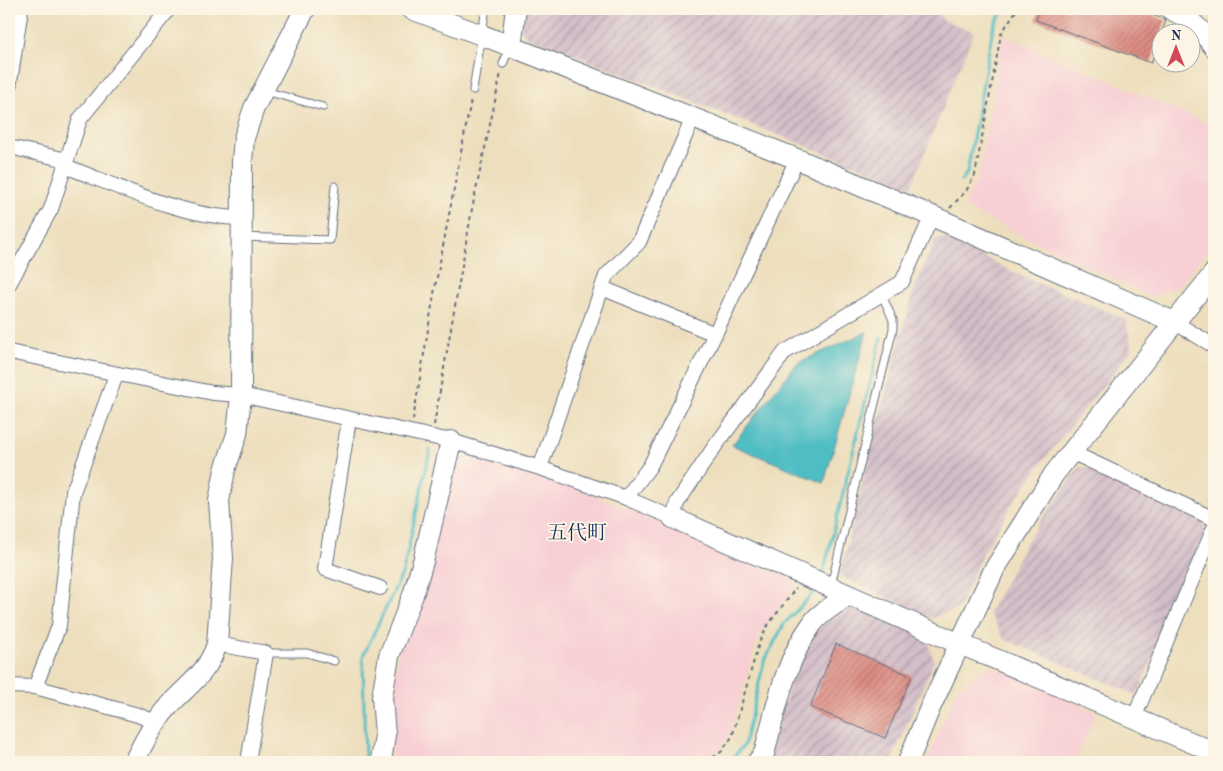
<svg xmlns="http://www.w3.org/2000/svg" width="1223" height="771" viewBox="0 0 1223 771" font-family="'Old Standard TT','Noto Serif JP',serif">
	<style>
		.built { fill: #f7cfd4 }
		.industrial { fill: url(#industrial-furrows) }
		.water { fill: #4fbdc4; stroke: #357691 }
		.lines { fill: none; stroke-linecap: round; stroke-linejoin: round }
		.stream { stroke: #4fbdc4; stroke-width: 3 }
		.building { fill: url(#building-hatch) }
		.lane-casing { stroke: #646d7f; stroke-width: 9 }
		.street-casing { stroke: #646d7f; stroke-width: 16 }
		.secondary-casing { stroke: #646d7f; stroke-width: 22 }
		.path { stroke: #646d7f; stroke-width: 2; stroke-dasharray: 4 4; stroke-linecap: butt }
		.lane { stroke: #fff; stroke-width: 7 }
		.street { stroke: #fff; stroke-width: 14 }
		.secondary { stroke: #fff; stroke-width: 20 }
		.labels { text-anchor: middle; dominant-baseline: central; stroke-width: 4; stroke-linejoin: round; paint-order: stroke }
		.quarter-label { font-size: 20px; fill: #1b2f5e; stroke: #fcf5e5 }
	</style>
	<defs>
		<pattern id="industrial-furrows" width="10" height="10" patternUnits="userSpaceOnUse" patternTransform="scale(1.25)"><rect width="10" height="10" fill="#d2bdc8"/><path d="M-1 1l2-2M0 10L10 0M9 11l2-2" fill="none" stroke="#aa9aa6"/></pattern>
		<pattern id="building-hatch" width="6" height="6" patternUnits="userSpaceOnUse" patternTransform="scale(1.25)"><rect width="6" height="6" fill="#dd8b83"/><path d="M-1 1l2-2M0 6l6-6M5 7l2-2" fill="none" stroke="#b2726e"/></pattern>
	</defs>
	<rect width="100%" height="100%" fill="#fcf5e5"/>
	<filter id="ink" filterUnits="userSpaceOnUse"><feTurbulence type="fractalNoise" baseFrequency=".02" numOctaves="2"/><feDisplacementMap in="SourceGraphic" scale="10" xChannelSelector="R" yChannelSelector="G"/><feConvolveMatrix kernelMatrix="1 2 1 2 8 2 1 2 1" color-interpolation-filters="sRGB"/></filter>
	<filter id="wash" filterUnits="userSpaceOnUse"><feTurbulence type="fractalNoise" baseFrequency=".0096" numOctaves="4" result="noise"/><feDisplacementMap in="SourceGraphic" scale="20" xChannelSelector="R" yChannelSelector="G"/><feGaussianBlur stdDeviation="1.12" result="paint"/><feColorMatrix in="noise" values="0 0 0 0 0 0 0 0 0 0 0 0 0 0 0 0 0 1.4 0 .05"/><feComposite in="paint" operator="in"/></filter>
	<g filter="url(#wash)">
		<rect width="100%" height="100%" fill="#eddfbd"/>
		<path class="built" d="M1004 35 1214 126V243L1176 288 1150 297 963 207 978 178Z
			M462 454 574 487 795 580 796 585 767 624 757 640 729 737 717 751 701 762H391L394 723 391 703 394 678 401 643 455 459Z
			M991 666 1097 712 1075 762H926L958 688Z"/>
		<path class="industrial" d="M523 9H937L942 19 974 32 911 187 528 37 524 34 521 28Z
			M945 238 1022 276 1126 319 1132 349 1043 461 1015 500 981 556 959 608 931 618 840 576 873 438 913 293 935 240Z
			M1086 467 1203 523 1206 531 1137 695 1004 639 989 613 1025 545 1043 517 1079 468Z
			M856 606 926 636 934 661 891 762H767L793 675 819 628 845 608Z"/>
		<path class="water" d="M867 332 824 483 732 445 797 363Z"/>
		<g class="lines">
			<path class="stream" d="M961 181 967 173 992 33 995 23 1004 9
				M821 575 825 566 881 338
				M365 762 363 656 403 572 430 450
				M729 762 744 745 764 662 784 624 812 594 815 587"/>
		</g>
		<g id="blocks">
			<path class="building" d="M1039 9H1137L1166 20 1151 63 1036 20Z
				M836 644 912 676 885 738 810 707Z"/>
		</g>
	</g>
	<g filter="url(#ink)">
		<use href="#blocks" fill-opacity="0" stroke="#646d7f" stroke-width="1"/>
		<g class="lines">
			<g class="lane-casing">
				<path id="lane" d="M503 64 509 49
					M473 90 485 14
					M265 91 323 107
					M244 237 330 240 335 186
					M831 585 893 329V320L882 295
					M266 653H307L334 661"/>
			</g>
			<g class="street-casing">
				<path id="street" d="M9 88 21 9
					M9 147 67 160
					M65 166C120 187 182 217 241 218
					M9 284 51 209 80 119 169 9
					M602 288 715 334
					M1174 322 1214 346
					M9 352 213 393 241 395 451 441 540 468 626 498 673 518 677 503 713 449 785 352 902 282 932 216
					M349 419 325 569 380 588
					M1071 452 1214 519
					M540 468 606 276 639 242 693 118
					M626 498 650 466 715 334 797 159
					M217 644 266 653 248 762
					M9 686 35 687 138 715 155 722
					M35 687 59 626 73 492 116 375
					M1134 718 1214 528"/>
			</g>
			<g class="secondary-casing">
				<path id="secondary" d="M411 9 482 35 797 159 932 216 1174 322
					M1170 9C1188 17 1203 31 1214 47
					M511 46 516 9
					M673 518 960 644 1214 752
					M134 762C143 743 153 724 167 708 187 685 207 675 217 644L223 558 219 501 225 470 237 434 241 395 242 161 244 138 254 108 305 9
					M381 762 385 735 382 697 389 656 413 595 424 558 451 441
					M757 762 764 754C776 709 784 663 812 624 820 612 837 604 848 595
					M908 762 930 708 994 570 1054 474 1214 273"/>
			</g>
			<path class="path" d="M950 208 966 191 975 175 1001 34 1017 9
				M413 420 435 288 471 100
				M434 425 472 209 501 73
				M706 762 721 752 732 737 759 643 768 625 796 588"/>
			<use href="#lane" class="lane"/>
			<use href="#street" class="street"/>
			<use href="#secondary" class="secondary"/>
		</g>
	</g>
	<g class="labels">
		<g class="quarter-label">
			<text x="577" y="534">五代町</text>
		</g>
	</g>
	<rect width="1223" height="771" fill="none" stroke="#fcf5e5" stroke-width="30"/>
	<g transform="translate(1176 48)"><circle r="24" fill="#fcf5e5" stroke="#a2a6af"/>
	<path d="M0-4L9 19L0 12L-9 19Z" fill="#d1495b"/>
	<text y="-8" font-size="14" font-weight="bold" text-anchor="middle" fill="#1b2f5e">N</text>
	</g>
</svg>
